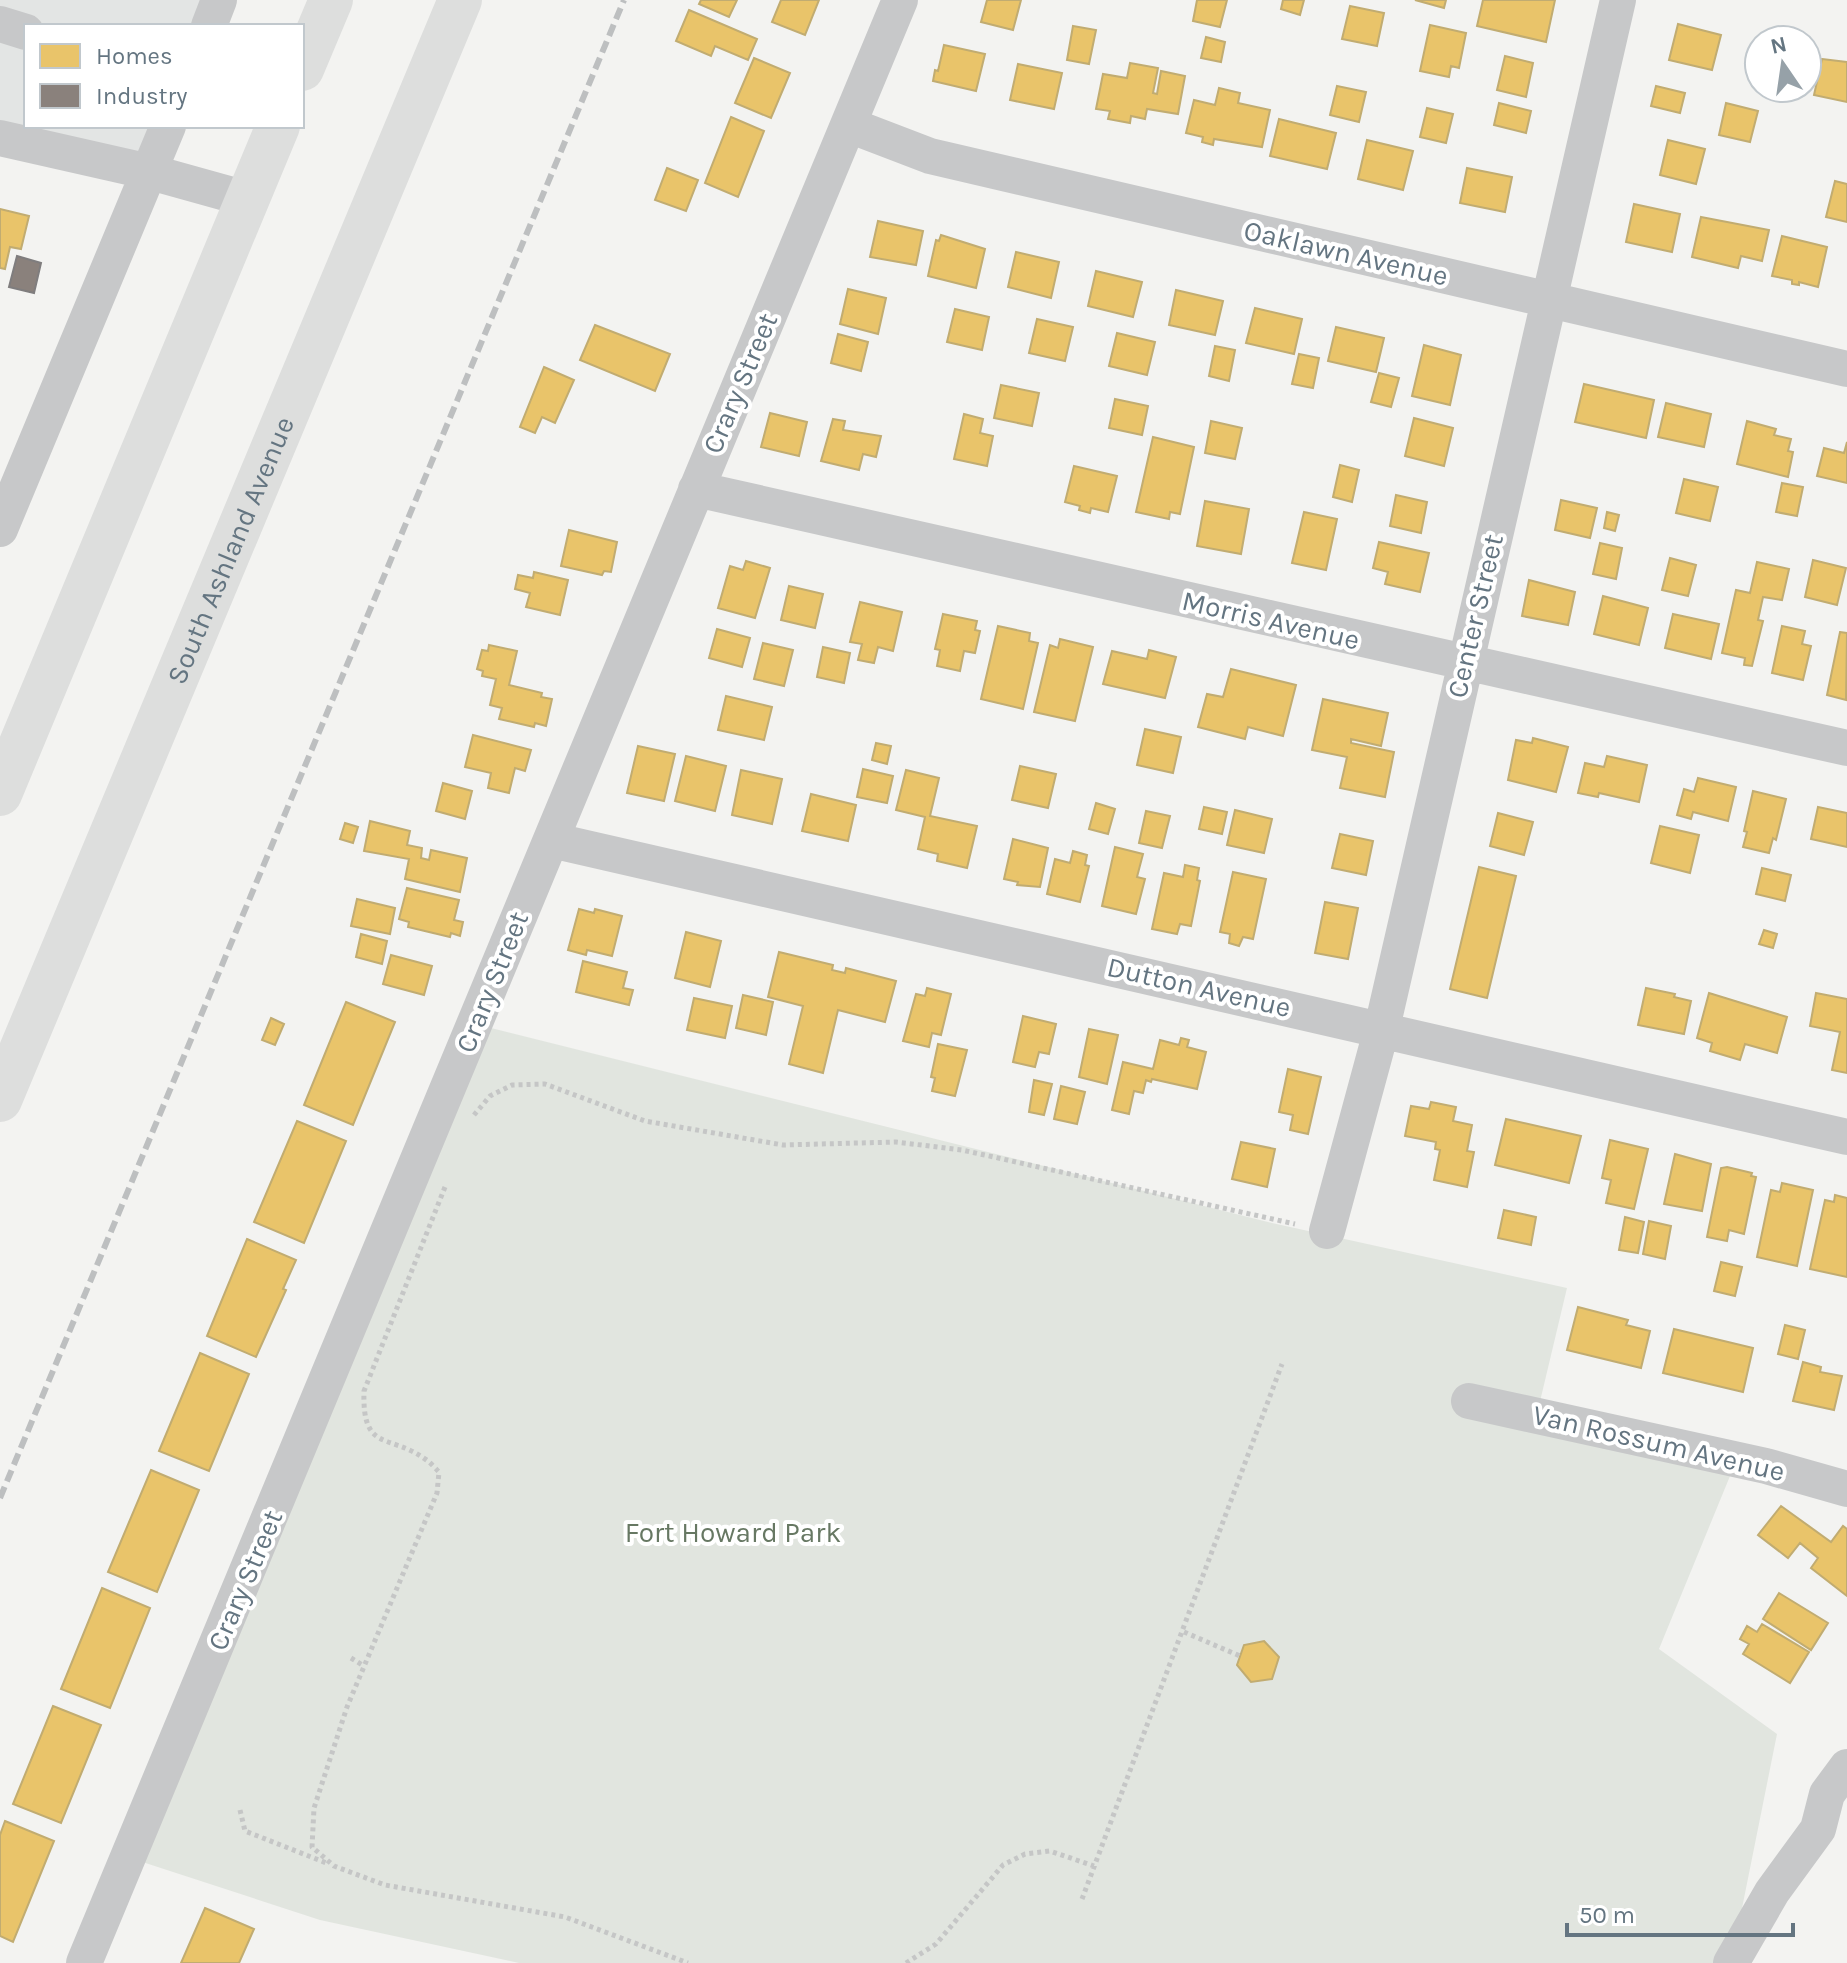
<svg xmlns="http://www.w3.org/2000/svg" width="1847" height="1963" viewBox="0 0 1847 1963" font-family="Karla,sans-serif">
	<style>
		.built { fill: #e3e5e4 }
		.green { fill: #e1e5df }
		.homes { fill: #e9c46a; stroke: #c1ac71; stroke-width: 2 }
		.industry { fill: #8a817c; stroke: #7f7d7e; stroke-width: 2 }
		.lines { fill: none; stroke-linecap: round; stroke-linejoin: round }
		.path { stroke: #c5c6c6; stroke-width: 5; stroke-dasharray: 4 4; stroke-linecap: butt }
		.minor { stroke: #c7c8c9; stroke-width: 36 }
		.major { stroke: #dddedd; stroke-width: 44 }
		.rail { stroke: #bdbfc0; stroke-width: 6; stroke-dasharray: 12 6; stroke-linecap: butt }
		.labels { text-anchor: middle; dominant-baseline: central; stroke-width: 8; stroke-linejoin: round; paint-order: stroke }
		.street-label { font-size: 28px; fill: #647581; stroke: #fff }
		.park-label { font-size: 28px; fill: #677863; stroke: #fff }
	</style>
	<rect width="100%" height="100%" fill="#f3f3f1"/>
	<path class="built" d="M0 0H219L209 26H26V126H168L150 172 0 138Z"/>
	<path class="green" d="M475 1024 1272 1223 1567 1288 1537 1414 1737 1459 1659 1649 1777 1734 1731 1963H519L320 1920 127 1857Z"/>
	<path class="homes" d="M701 0H737L729 17 699 4Z
		M781 0H819L805 35 772 22Z
		M987 0H1021L1013 30 981 22Z
		M1197 0H1227L1220 27 1193 21Z
		M1283 0H1304L1300 15 1281 9Z
		M1415 0H1446L1444 8Z
		M1483 0H1555L1546 42 1477 26Z
		M1350 6 1384 13 1377 46 1342 39Z
		M689 10 757 39 748 60 715 46 711 56 676 41Z
		M1678 24 1721 35 1712 70 1669 60Z
		M1430 25 1466 33 1459 68 1451 66 1449 77 1420 71Z
		M1073 26 1096 30 1089 64 1067 60Z
		M1206 37 1225 42 1221 62 1201 58Z
		M944 45 985 54 976 91 933 81 935 70 938 71Z
		M1505 56 1533 63 1526 97 1497 90Z
		M1759 57V86L1753 85Z
		M754 58 790 73 771 118 735 103Z
		M1822 59 1847 62V102L1814 95Z
		M1130 63 1158 68 1153 93 1157 94 1161 71 1185 76 1178 114 1147 109 1145 119 1131 116 1130 123 1108 119 1110 111 1096 109 1103 74 1127 78Z
		M1018 64 1062 73 1054 109 1010 100Z
		M1337 86 1366 92 1359 122 1330 115Z
		M1656 86 1685 93 1680 113 1651 106Z
		M1219 88 1240 93 1238 103 1270 110 1262 147 1214 139 1213 145 1202 142 1203 137 1186 133 1194 100 1215 105Z
		M1766 88H1800L1799 95Z
		M1499 103 1531 111 1526 133 1494 125Z
		M1726 103 1758 111 1750 142 1719 135Z
		M1427 108 1453 114 1446 143 1420 137Z
		M731 117 764 131 738 197 705 183Z
		M1279 119 1336 133 1327 169 1270 156Z
		M1367 140 1413 151 1403 190 1358 179Z
		M1668 140 1705 149 1696 184 1660 175Z
		M667 168 698 180 686 211 655 200Z
		M1467 168 1512 177 1505 212 1460 203Z
		M1835 181 1847 184V222L1826 217Z
		M1634 204 1680 214 1672 252 1626 242Z
		M0 209 29 216 21 249 10 247 5 269 0 268Z
		M1701 217 1769 230 1762 261 1741 256 1738 268 1692 257Z
		M878 221 923 231 916 265 870 257Z
		M941 235 985 249 976 288 928 276 936 240 939 241Z
		M1782 236 1827 247 1818 287 1799 282V285L1792 284V280L1772 276Z
		M1016 252 1059 262 1051 298 1008 287Z
		M1096 271 1142 282 1133 317 1088 306Z
		M848 289 886 298 878 334 840 324Z
		M1176 290 1223 301 1215 335 1169 325Z
		M1255 308 1302 319 1294 354 1246 343Z
		M955 309 989 317 982 350 947 342Z
		M1037 319 1073 327 1065 361 1029 353Z
		M595 325 670 354 655 391 580 360Z
		M1336 327 1384 338 1376 372 1328 361Z
		M1117 333 1155 342 1147 375 1109 366Z
		M838 334 868 342 861 371 831 363Z
		M1424 345 1461 355 1450 405 1412 396Z
		M1215 346 1235 350 1229 381 1209 376Z
		M1299 354 1319 358 1313 388 1292 384Z
		M544 367 574 380 555 423 542 417 535 433 520 427Z
		M1379 373 1399 378 1391 407 1371 402Z
		M1584 384 1654 400 1646 438 1575 422Z
		M1001 385 1039 393 1032 426 994 418Z
		M1115 399 1148 406 1142 435 1109 428Z
		M1666 403 1711 414 1704 447 1658 437Z
		M770 413 807 422 799 456 761 447Z
		M964 414 983 419 980 433 993 436 987 466 954 459Z
		M1414 418 1453 428 1444 466 1405 456Z
		M833 419 845 421 843 430 881 436 876 457 863 454 859 470 821 461Z
		M1211 421 1242 428 1235 459 1205 453Z
		M1747 421 1776 429 1774 435 1791 439 1788 451 1793 452 1788 477 1737 464Z
		M1153 437 1194 447 1180 514 1170 512 1169 519 1136 512Z
		M1847 442V483L1817 476 1824 448 1844 453Z
		M1340 465 1359 470 1352 502 1333 497Z
		M1074 466 1117 476 1108 512 1091 508 1090 513 1079 510 1080 506 1065 502Z
		M1684 479 1718 487 1710 521 1676 513Z
		M1782 483 1803 487 1797 516 1776 512Z
		M1396 495 1427 502 1421 533 1390 526Z
		M1561 500 1597 508 1590 538 1555 530Z
		M1205 501 1249 509 1241 554 1197 546Z
		M1304 512 1337 519 1326 570 1292 563Z
		M1607 512 1619 515 1615 531 1604 528Z
		M569 530 617 542 611 572 604 571 602 575 561 566Z
		M1379 542 1429 553 1420 592 1385 584 1388 572 1373 568Z
		M1600 543 1622 548 1616 579 1593 574Z
		M1670 558 1696 565 1688 596 1662 590Z
		M1813 560 1846 568 1837 605 1805 597Z
		M746 561 770 568 755 618 718 608 730 566 743 570Z
		M1757 562 1789 569 1782 600 1763 597 1758 620 1763 621 1752 666 1744 665 1745 658 1722 653 1736 590 1750 593Z
		M534 572 568 580 560 615 526 607 530 593 515 589 518 575 533 578Z
		M1529 580 1575 592 1568 625 1522 616Z
		M789 586 823 594 815 628 781 620Z
		M1603 596 1648 608 1639 645 1594 634Z
		M860 602 902 612 893 651 878 647 874 663 858 660 862 644 850 642Z
		M943 614 977 621 975 630 980 631 975 653 964 651 960 671 937 666 940 650 935 649Z
		M1673 614 1719 624 1711 659 1665 648Z
		M998 626 1030 633 1029 641 1038 643 1023 709 981 699Z
		M1782 626 1805 631 1802 644 1811 646 1803 680 1772 673Z
		M717 629 750 638 742 667 709 658Z
		M1840 632 1847 633 1846 700 1827 695Z
		M1060 639 1093 647 1075 721 1034 712 1050 645 1058 648Z
		M763 643 793 650 784 686 754 679Z
		M489 645 517 651 509 685 542 693 541 697 552 699 546 726 535 723 534 727 499 719 502 708 490 705 496 679 482 676 483 671 477 669 482 650 488 651Z
		M823 647 850 653 844 683 817 677Z
		M1149 650 1176 657 1165 698 1103 684 1112 651 1147 659Z
		M1231 669 1296 685 1283 736 1248 727 1245 739 1198 727 1207 694 1223 697Z
		M726 696 772 707 764 740 718 730Z
		M1323 699 1388 713 1381 746 1351 739V743L1394 752 1385 797 1340 788 1347 757 1312 750Z
		M1145 729 1181 737 1173 773 1137 765Z
		M473 735 531 750 525 771 515 768 509 793 488 788 491 773 465 767Z
		M1533 738 1568 747 1556 792 1508 780 1516 740 1532 743Z
		M876 743 891 746 887 764 872 760Z
		M638 746 675 754 664 801 627 793Z
		M686 756 726 766 715 811 675 801Z
		M1607 756 1647 765 1639 802 1599 793 1598 797 1578 793 1585 763 1604 767Z
		M1020 766 1056 774 1048 808 1012 800Z
		M863 769 893 776 887 803 857 797Z
		M741 770 782 779 772 824 732 815Z
		M906 770 939 778 930 816 977 826 967 868 937 861 938 854 918 849 925 817 896 810Z
		M1698 778 1736 787 1728 821 1693 812 1691 819 1677 815 1684 789 1694 792Z
		M443 783 472 791 465 819 436 811Z
		M1753 791 1786 799 1776 840 1773 838 1769 853 1743 847 1747 832 1744 831Z
		M811 794 856 805 848 841 802 831Z
		M1096 803 1115 809 1108 834 1089 829Z
		M1204 807 1227 812 1222 834 1199 829Z
		M1818 807 1847 813V847L1811 839Z
		M1235 810 1272 819 1264 853 1227 845Z
		M1146 811 1170 816 1162 848 1139 843Z
		M1498 813 1533 822 1524 855 1490 846Z
		M370 821 410 831 407 845 422 848 421 858 429 860 431 850 467 858 460 892 405 879 409 859 364 851Z
		M345 823 358 827 353 843 340 839Z
		M1660 826 1699 835 1690 873 1651 863Z
		M1340 834 1373 841 1366 875 1332 868Z
		M1013 839 1048 848 1040 887 1017 885 1018 882 1004 879Z
		M1115 847 1143 854 1137 877 1145 879 1136 914 1102 906Z
		M1073 851 1087 855 1085 865 1089 866 1080 902 1047 894 1055 859 1070 863Z
		M1185 865 1199 868 1197 880 1200 881 1191 926 1180 924 1177 934 1152 929 1164 873 1183 877Z
		M1479 867 1516 876 1487 998 1450 989Z
		M1762 868 1791 875 1785 901 1756 894Z
		M1233 872 1266 879 1253 939 1243 937 1239 946 1229 943 1230 934 1220 932Z
		M407 888 459 900 454 920 463 922 460 936 451 933 450 937 408 927 409 922 399 919Z
		M357 899 395 908 390 934 351 926Z
		M1325 902 1358 908 1348 959 1315 953Z
		M579 909 594 913 595 909 622 916 612 956 587 950 586 955 568 950Z
		M1764 930 1777 934 1773 948 1759 944Z
		M686 932 721 941 710 987 675 978Z
		M361 934 387 941 382 964 356 957Z
		M779 952 833 965 832 970 845 973 846 968 896 981 885 1022 838 1010 823 1073 789 1064 803 1006 768 997Z
		M391 955 432 966 424 995 383 984Z
		M583 961 627 972 623 988 633 990 629 1005 576 992Z
		M927 988 951 994 941 1035 932 1033 929 1047 903 1041 916 994 925 996Z
		M1646 988 1675 994 1674 997 1691 1001 1684 1034 1638 1025Z
		M1709 993 1787 1017 1777 1053 1745 1044 1740 1060 1710 1051 1712 1043 1697 1038Z
		M1816 993 1847 999V1073L1832 1070 1840 1032 1810 1026Z
		M743 995 773 1002 766 1035 736 1028Z
		M694 998 732 1006 725 1038 687 1030Z
		M346 1002 395 1022 353 1125 304 1105Z
		M1023 1016 1056 1024 1049 1054 1039 1052 1035 1067 1013 1062Z
		M271 1018 284 1024 275 1045 262 1040Z
		M1089 1029 1118 1035 1107 1084 1079 1077Z
		M1181 1038 1189 1040 1187 1047 1206 1052 1197 1089 1152 1079 1151 1082 1146 1080 1143 1093 1134 1091 1129 1114 1112 1110 1123 1062 1153 1069 1160 1040 1179 1045Z
		M938 1044 967 1050 955 1096 932 1091 935 1078 931 1077Z
		M1288 1069 1321 1077 1308 1134 1290 1130 1293 1115 1279 1112Z
		M1034 1080 1052 1084 1044 1115 1029 1112Z
		M1061 1086 1085 1092 1077 1124 1054 1119Z
		M1431 1102 1456 1107 1453 1121 1472 1125 1467 1151 1474 1152 1467 1187 1434 1180 1440 1150 1435 1149 1436 1142 1405 1136 1411 1106 1429 1109Z
		M1506 1119 1581 1136 1569 1183 1495 1165Z
		M297 1121 346 1141 304 1243 254 1222Z
		M1610 1140 1648 1149 1634 1209 1606 1203 1611 1180 1602 1178Z
		M1241 1142 1275 1149 1267 1187 1232 1179Z
		M1675 1154 1711 1164 1702 1211 1664 1204Z
		M1727 1167 1752 1173 1751 1176 1756 1177 1744 1234 1729 1230 1727 1241 1707 1237 1721 1168Z
		M1782 1183 1813 1190 1797 1266 1757 1257 1771 1190 1780 1192Z
		M1835 1195 1847 1198V1277L1810 1269 1825 1200 1834 1202Z
		M1504 1210 1536 1217 1531 1245 1498 1238Z
		M1625 1217 1644 1222 1638 1253 1619 1250Z
		M1649 1221 1671 1226 1665 1259 1643 1254Z
		M247 1239 296 1260 283 1289 286 1290 256 1357 207 1336Z
		M1721 1262 1742 1267 1735 1296 1714 1291Z
		M1578 1307 1628 1320 1626 1325 1650 1331 1641 1368 1567 1350Z
		M1785 1325 1805 1330 1798 1359 1778 1354Z
		M1674 1329 1753 1348 1743 1392 1663 1373Z
		M200 1353 249 1374 209 1471 159 1451Z
		M1803 1362 1821 1367 1820 1372 1842 1376 1834 1410 1793 1401Z
		M151 1470 199 1490 157 1592 108 1572Z
		M1781 1506 1831 1542 1843 1526 1847 1529V1596L1811 1568 1818 1558 1800 1543 1788 1558 1758 1535Z
		M102 1588 150 1608 110 1708 61 1689Z
		M1779 1593 1828 1623 1811 1650 1763 1619Z
		M1762 1624 1809 1652 1790 1683 1743 1654 1749 1644 1740 1639 1747 1626 1757 1632Z
		M1264 1641 1279 1657 1272 1679 1251 1682 1237 1665 1244 1645Z
		M53 1706 101 1725 61 1823 13 1804Z
		M5 1821 54 1841 13 1942 0 1936V1835Z
		M205 1908 254 1929 239 1963H181Z"/>
	<path class="industry" d="M17 256 41 263 34 293 9 287Z"/>
	<g class="lines">
		<path class="path" d="M474 1115 490 1096 512 1085 545 1084 645 1121 783 1145 896 1142 962 1150 1295 1224
			M445 1187 364 1391C362 1453 389 1433 425 1459 430 1462 435 1468 439 1472L437 1493 347 1707 314 1808 312 1847 334 1866 385 1885 565 1917 688 1963
			M1184 1632 1240 1656
			M351 1658 364 1666
			M240 1810 245 1831 329 1864
			M1082 1899 1282 1364
			M906 1963 936 1944 1003 1865 1025 1854 1050 1851 1094 1866"/>
		<path class="minor" d="M0 24 26 32
			M209 26 219 0
			M849 125 930 156 1847 369
			M0 138 150 172 247 199
			M696 489 1847 748
			M0 529 168 126
			M551 840 1847 1137
			M1327 1231 1382 1028 1618 0
			M1469 1401 1766 1466 1847 1489
			M84 1963 900 0
			M1731 1963 1772 1892 1818 1829 1827 1794 1847 1767"/>
		<g class="major">
			<path d="M302 69 331 0"/>
			<path d="M0 794 278 126"/>
			<path id="s1" d="M0 1100 460 0"/>
		</g>
		<path class="rail" d="M0 1498 624 0"/>
	</g>
	<g class="labels">
		<g class="street-label">
			<text transform="translate(1346 253) rotate(13)">Oaklawn Avenue</text>
			<text transform="translate(740 383) rotate(-67)">Crary Street</text>
			<text stroke="none"><textPath href="#s1" startOffset="596">South Ashland Avenue</textPath></text>
			<text transform="translate(1475 616) rotate(-77)">Center Street</text>
			<text transform="translate(1271 620) rotate(13)">Morris Avenue</text>
			<text transform="translate(492 982) rotate(-68)">Crary Street</text>
			<text transform="translate(1199 987) rotate(13)">Dutton Avenue</text>
			<text transform="translate(1659 1443) rotate(13)">Van Rossum Avenue</text>
			<text transform="translate(245 1580) rotate(-67)">Crary Street</text>
		</g>
		<g class="park-label">
			<text x="733" y="1532">Fort Howard Park</text>
		</g>
	</g>
	<rect x="24" y="24" width="280" height="104" fill="#ffffff" stroke="#c1c8cd" stroke-width="2"/>
	<rect x="40" y="44" width="40" height="24" fill="#e9c46a" stroke="#c1c8cd" stroke-width="2"/>
	<text x="96" y="64" font-size="24" fill="#647581">Homes</text>
	<rect x="40" y="84" width="40" height="24" fill="#8a817c" stroke="#c1c8cd" stroke-width="2"/>
	<text x="96" y="104" font-size="24" fill="#647581">Industry</text>
	<g transform="translate(1783 64) rotate(347)"><circle r="38" fill="#ffffff" stroke="#c1c8cd" stroke-width="2"/>
	<path d="M0-6L14 30L0 20L-14 30Z" fill="#96a1a8"/>
	<text y="-12" font-size="22" font-weight="bold" text-anchor="middle" fill="#647581">N</text>
	</g>
	<path d="M1567 1923v12h226v-12" fill="none" stroke="#647581" stroke-width="4"/>
	<text x="1579" y="1923" font-size="24" fill="#647581" stroke="#ffffff" stroke-width="6" paint-order="stroke">50 m</text>
</svg>
